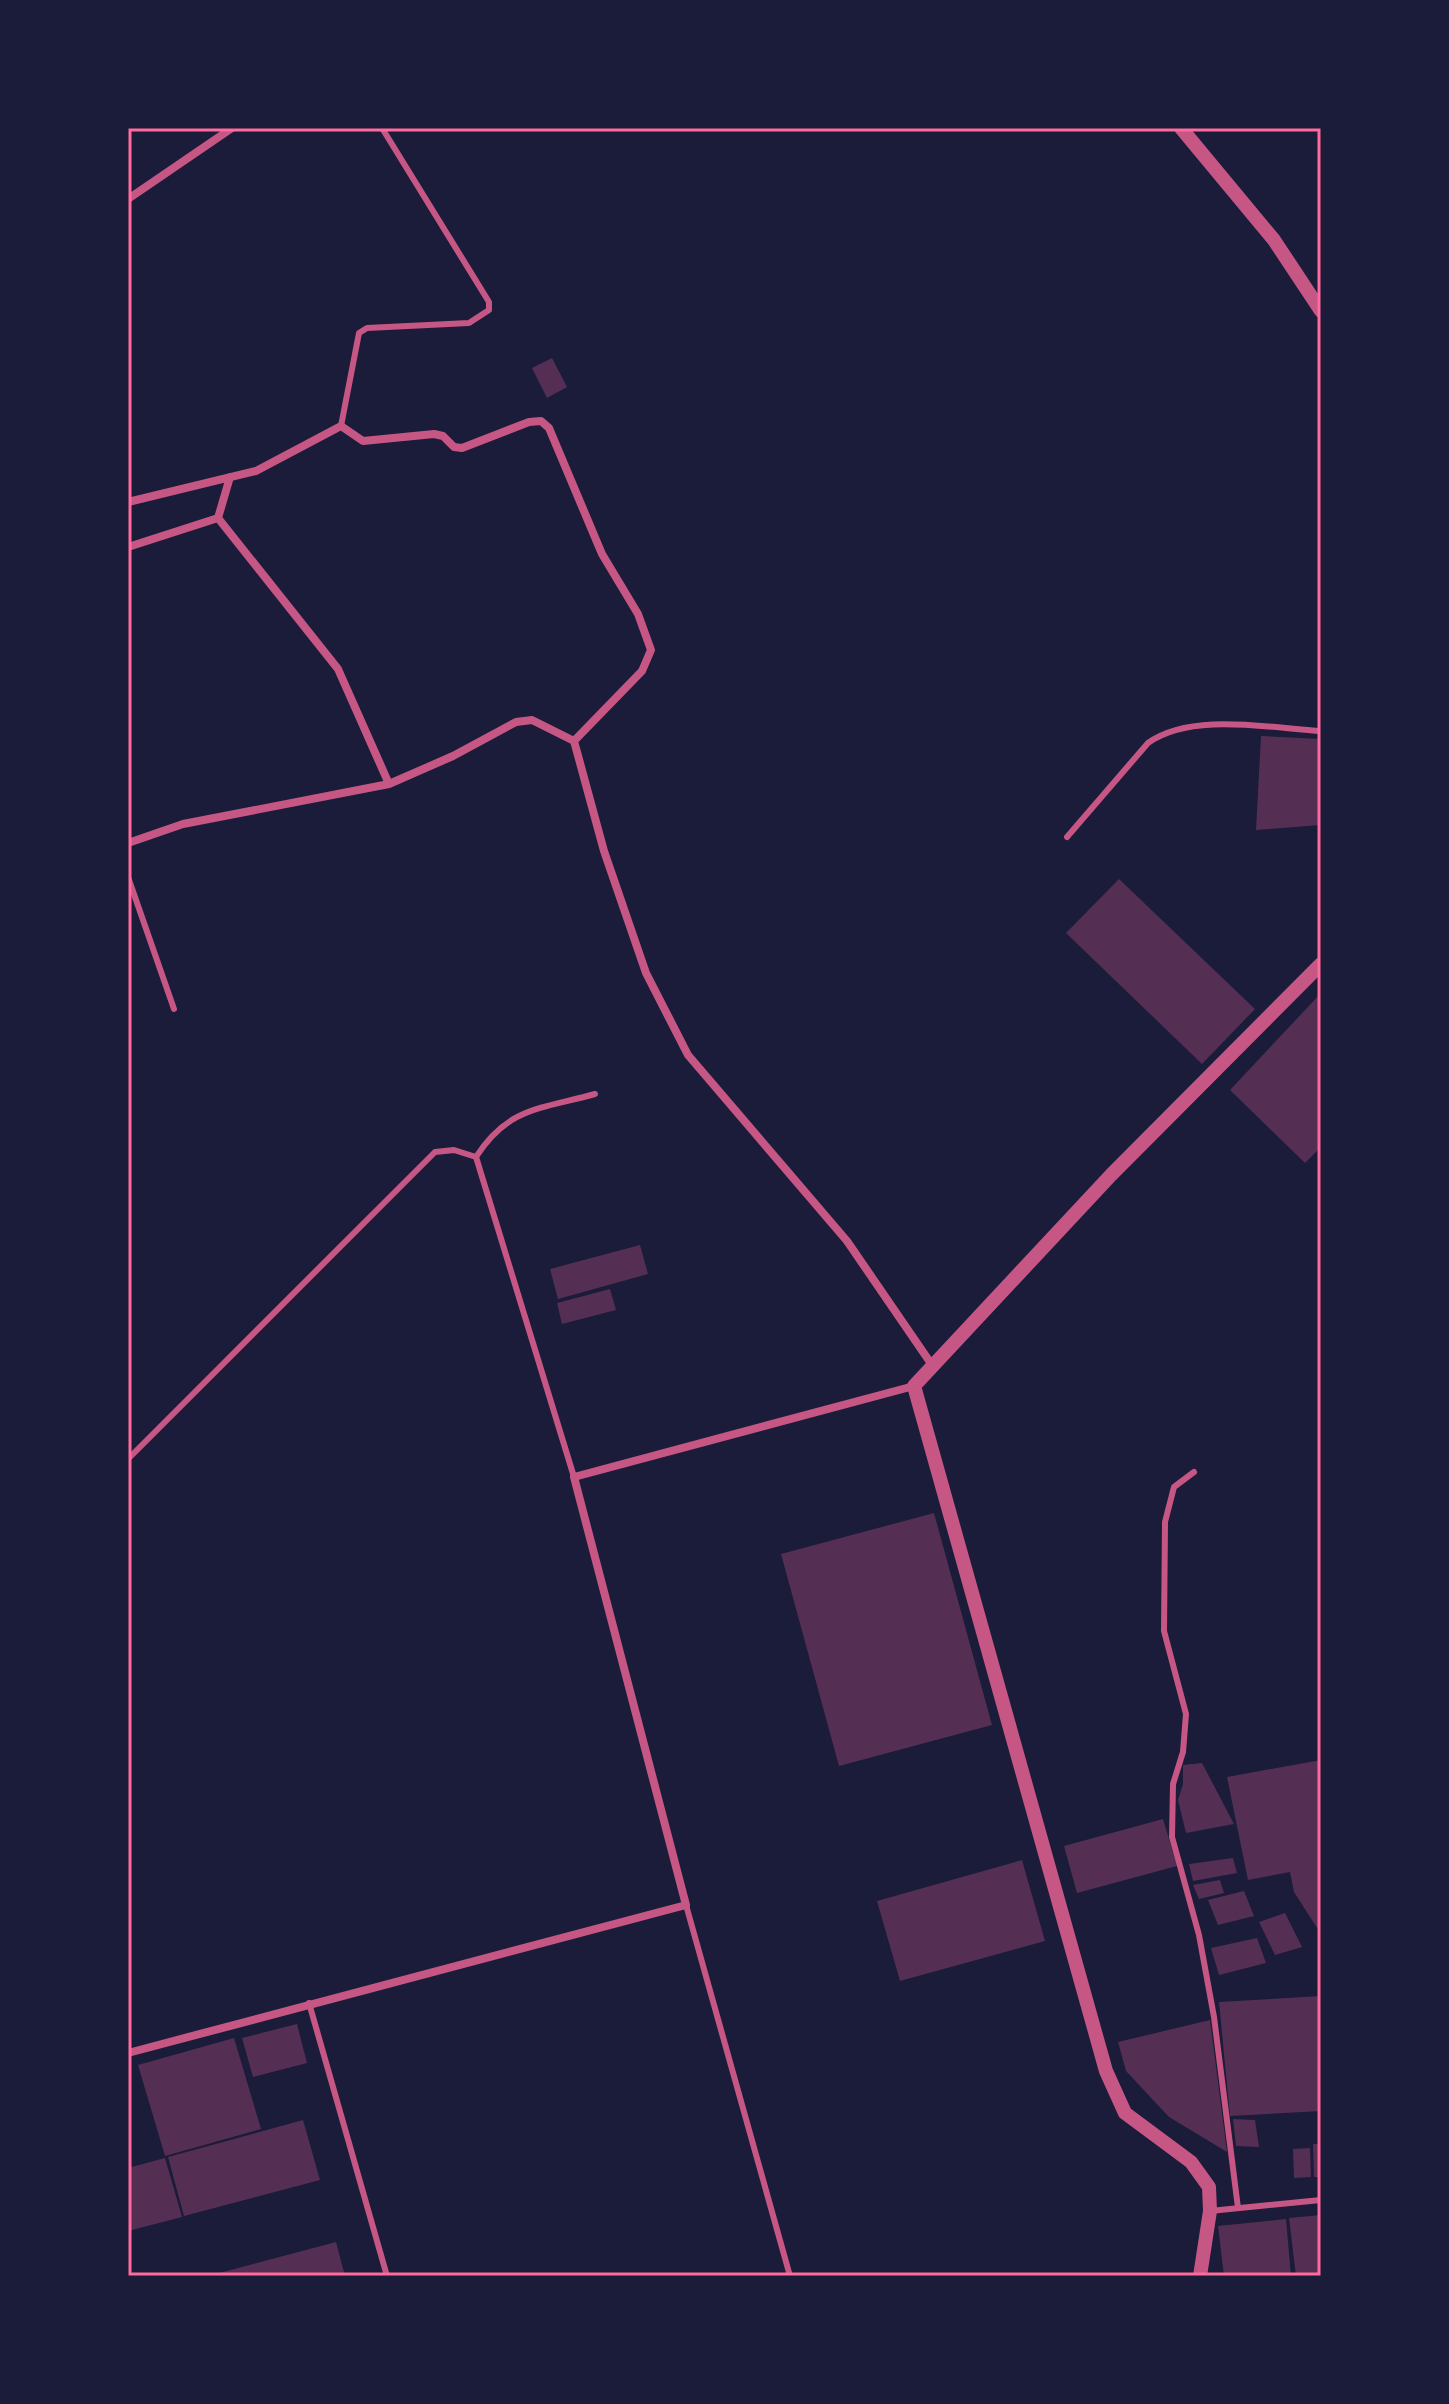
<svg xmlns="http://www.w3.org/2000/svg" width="1449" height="2404" viewBox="0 0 1449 2404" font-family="'Nunito Sans',sans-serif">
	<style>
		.building { fill: #542f53 }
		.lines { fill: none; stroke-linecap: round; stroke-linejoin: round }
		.service { stroke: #c65784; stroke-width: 6 }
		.minor { stroke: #c65784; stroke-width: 8 }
		.tertiary { stroke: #c65784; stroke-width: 14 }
		.neatline { fill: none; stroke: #ff6b9d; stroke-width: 3 }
	</style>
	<rect width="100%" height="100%" fill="#1b1b3a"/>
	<path class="building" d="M552 358 567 387 547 398 532 368Z
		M1261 736 1321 739 1320 825 1256 830Z
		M1119 879 1255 1009 1202 1064 1066 933Z
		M1321 993V1147L1305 1163 1230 1090Z
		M640 1245 648 1274 558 1299 550 1269Z
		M610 1289 616 1310 562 1324 557 1303Z
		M934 1513 992 1725 839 1766 781 1554Z
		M1321 1760V1934L1294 1892 1290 1872 1248 1880 1227 1777Z
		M1202 1763 1234 1824 1186 1833 1178 1800 1183 1784V1765Z
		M1163 1819 1177 1866 1077 1893 1064 1846Z
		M1233 1858 1237 1873 1193 1881 1189 1864Z
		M1022 1860 1045 1941 900 1981 877 1901Z
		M1220 1880 1224 1893 1199 1899 1193 1885Z
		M1244 1891 1254 1916 1218 1925 1208 1900Z
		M1285 1913 1302 1947 1275 1955 1259 1922Z
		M1257 1938 1266 1963 1219 1975 1211 1948Z
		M1321 1996V2111L1230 2116 1219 2002Z
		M1210 2020 1227 2152 1169 2117 1126 2071 1118 2042Z
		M297 2024 307 2063 253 2077 242 2038Z
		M234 2038 261 2129 165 2156 138 2065Z
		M1233 2119 1255 2120 1259 2147 1236 2146Z
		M303 2120 320 2180 184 2216 168 2157Z
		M1313 2144H1321V2177H1314Z
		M1310 2148 1311 2177 1294 2178 1293 2149Z
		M165 2158 182 2217 128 2231V2168Z
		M1321 2215V2276H1296L1289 2218Z
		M1286 2219 1291 2276H1224L1218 2226Z
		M336 2242 345 2276H212V2275Z"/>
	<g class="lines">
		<path class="service" d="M341 426 359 333 367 328 469 323 489 310V302L382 128
			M1067 837 1148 743C1191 712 1269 728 1321 731
			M128 877 174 1009
			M476 1157C508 1107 541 1109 595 1094
			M128 1459 435 1152 454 1150 476 1157 574 1477
			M1194 1472 1174 1487 1165 1522 1164 1631 1186 1714 1183 1752 1173 1784 1172 1837 1199 1935 1214 2017 1238 2208
			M686 1905 790 2276
			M309 2003 387 2276
			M1210 2211 1321 2200"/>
		<path class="minor" d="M128 199 232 128
			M128 502 256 471 341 426 363 441 434 434 443 436 454 447 462 448 529 422 541 421 549 428 602 554 638 614 651 650 642 671 574 741
			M218 518 338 669 389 784
			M128 547 218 518 230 477
			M128 843 183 824 389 784 453 756 516 722 532 720 574 741 604 851 646 973 688 1055 847 1241 932 1365
			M128 2053 686 1905 574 1477 914 1386"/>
		<path class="tertiary" d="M1181 128 1274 240 1321 311
			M1200 2276 1210 2211 1209 2187 1191 2162 1125 2113 1106 2071 914 1386 1111 1175 1321 964"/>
	</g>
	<rect width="1449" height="2404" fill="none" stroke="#1b1b3a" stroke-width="260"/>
	<rect x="130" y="130" width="1189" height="2144" class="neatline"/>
</svg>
